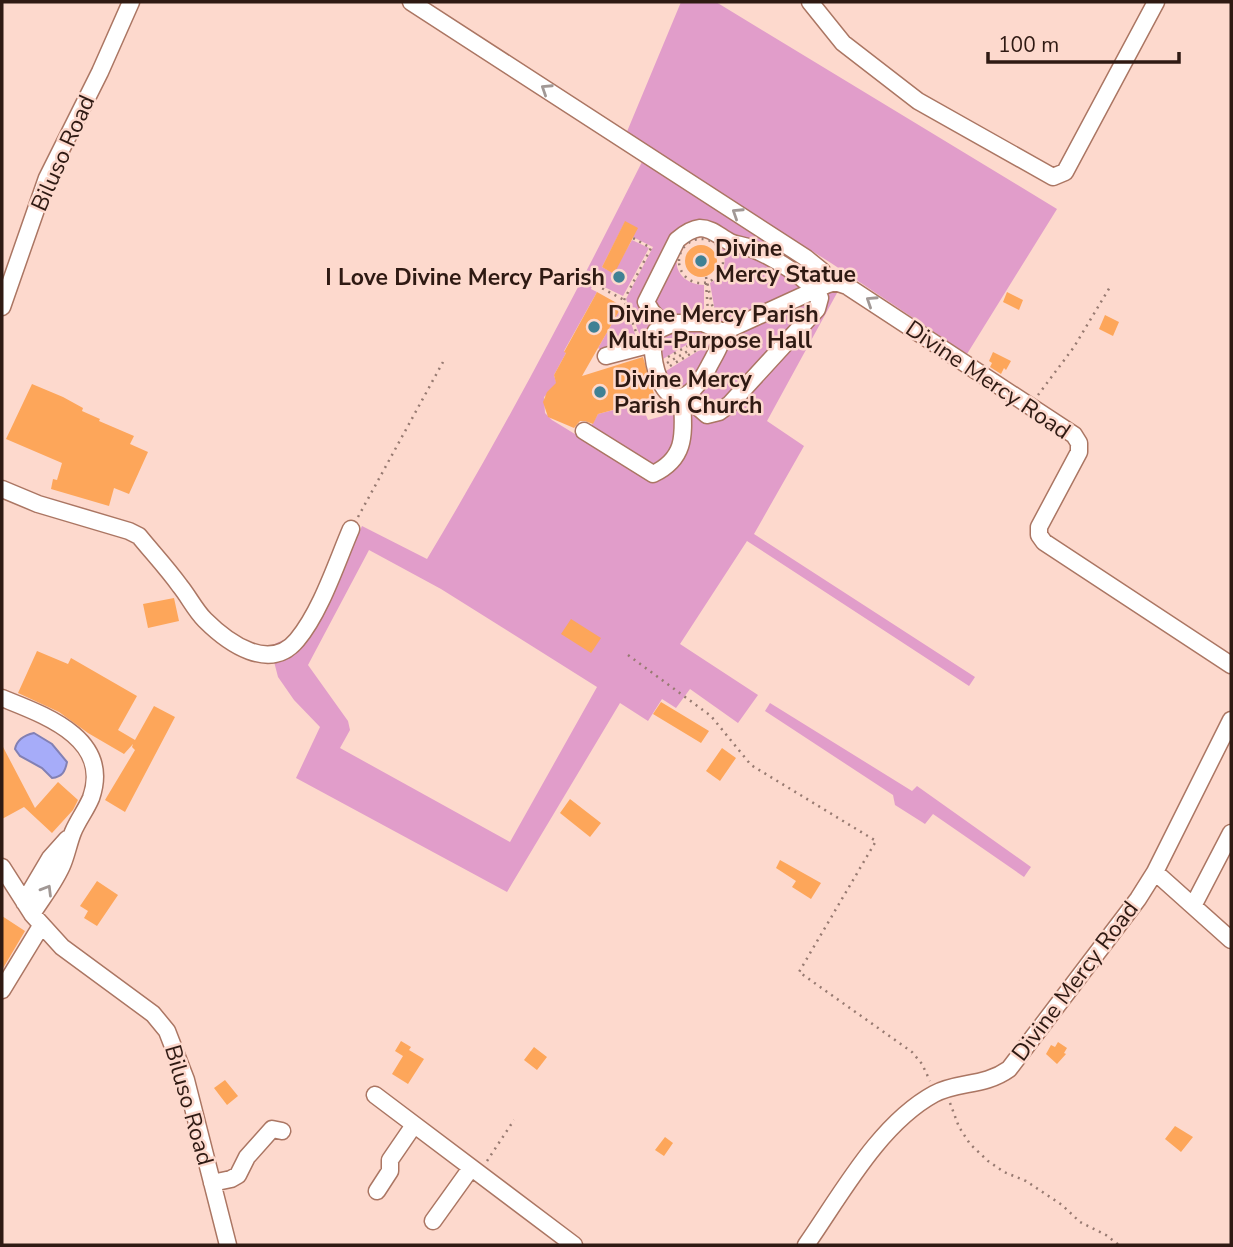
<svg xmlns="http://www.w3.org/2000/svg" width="1233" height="1247" viewBox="0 0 1233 1247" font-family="'Nunito Sans',sans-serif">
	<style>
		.green { fill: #e19dca; fill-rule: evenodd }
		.water { fill: #a6acf9; stroke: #8280b4; stroke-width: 2 }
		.building { fill: #fda65a }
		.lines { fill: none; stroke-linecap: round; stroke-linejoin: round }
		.minor-casing { stroke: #ab7663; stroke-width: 19 }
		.path { stroke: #977a71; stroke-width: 2.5; stroke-dasharray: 2 5; stroke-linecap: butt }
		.minor { stroke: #fff; stroke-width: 16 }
		.oneway { stroke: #a19895 }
		.poi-dot { fill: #408194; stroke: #fdd9cd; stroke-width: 2.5 }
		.labels { text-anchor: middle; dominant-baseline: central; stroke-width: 5; stroke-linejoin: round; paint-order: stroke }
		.street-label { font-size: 23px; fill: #2f1a13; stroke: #fdd9cd }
		.poi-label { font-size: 23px; font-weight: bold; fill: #2f1a13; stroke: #fdd9cd; text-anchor: start }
	</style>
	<rect width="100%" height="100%" fill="#fdd9cd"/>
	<path class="green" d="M681 2H716L1057 209 967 354 831 263 626 134Z
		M643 160 809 268 819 280 726 324 717 323 710 283C743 265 714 220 686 243 681 247 678 251 677 257 674 274 688 285 704 285V319L642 341 626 299 653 247 633 237 625 222 602 267 613 273 632 240 649 248 623 296 594 282 591 289 597 292 564 351 566 353 554 375 557 385 544 397 545 413 552 420 650 480 667 472 686 402 732 336 836 286 837 293 767 421 804 446 754 534 975 677 969 686 747 541 680 644 758 695 738 723 690 689 676 708 662 699 648 721 620 703 507 892 296 778 320 727 294 700 278 677 270 646 288 638 306 618 343 536 355 541 362 526 427 559C505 429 575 295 643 160ZM369 550 441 589 597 687 510 842 340 748 350 730 348 721 308 665Z
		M622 306 625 307 638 342 603 351 598 348Z
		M668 330H704L706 333 663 359 659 348 660 335Z
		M711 343V348L691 387 677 391 666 381V371Z
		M676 403 679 418 674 451 653 469 589 430 598 414 636 404 639 414 645 413 648 420 663 416 660 408Z
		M770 703 912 791 917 786 1031 867 1024 877 933 814 925 824 895 805 893 795 765 711Z"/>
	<path class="water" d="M34 733 52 744 67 762C65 772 62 777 52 778L42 768 20 756 15 749C17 739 25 735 34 733Z"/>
	<path class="building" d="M625 221 638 228 614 274 602 267Z
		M685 261a16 16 0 1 1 32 0a16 16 0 1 1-32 0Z
		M597 292 622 306 582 376 643 357 657 404 641 409 639 403 598 414 593 424 585 421H580L574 428 548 417 543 402 547 392 556 383 554 375 566 353 564 352Z
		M1007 292 1023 300 1019 310 1003 302Z
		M1105 315 1119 322 1113 336 1099 329Z
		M993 352 1011 361 1006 370 1004 368 1001 374 990 367 992 363 989 361Z
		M32 384 63 397 83 408 82 411 100 419 99 421 134 436 130 444 148 452 129 494 114 488 109 506 51 489 53 479 57 480 62 463 6 439Z
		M174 598 179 621 148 628 143 604Z
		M571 619 601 638 591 653 561 634Z
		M37 651 68 664 71 658 137 696 118 730 135 740 154 706 175 717 125 812 105 800 135 750 132 747 133 744 124 754 88 733 59 712 18 693Z
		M661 702 709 731 701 743 653 714Z
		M2 745 35 808 58 782 78 800 73 810 52 833 24 807 2 819Z
		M722 748 736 758 720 781 706 771Z
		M570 799 601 823 590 837 560 813Z
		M780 860 821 883 811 899 792 887 796 881 776 868Z
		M97 881 118 895 97 926 84 918 88 911 80 906Z
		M2 916 25 931 2 970Z
		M401 1041 411 1047 409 1050 424 1059 408 1084 392 1074 403 1056 395 1051Z
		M1058 1042 1067 1048 1064 1053 1066 1054 1057 1064 1046 1054 1051 1045 1055 1047Z
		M534 1047 547 1057 537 1070 524 1060Z
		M225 1080 238 1096 227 1105 214 1088Z
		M1175 1126 1193 1137 1181 1152 1165 1139Z
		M665 1137 673 1143 664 1156 655 1150Z"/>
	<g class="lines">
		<g class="minor-casing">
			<path id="minor" d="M411 2 806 258 822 271 826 285
				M810 2 843 43 918 101 1053 177 1065 172 1156 2
				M2 307 47 178 100 72 131 2
				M674 323H703L723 332C722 345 714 356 708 368 667 444 644 349 656 331Z
				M665 325 652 312 646 302 677 240C684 234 691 229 700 228 712 228 720 237 730 242 737 245 744 245 750 248 771 256 810 279 820 298L817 309 730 404 719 412 707 415 699 408 689 394
				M723 332 826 285 835 282 847 286 1074 435 1079 443V452L1039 527V535L1044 542 1231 665
				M606 356 652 344
				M584 431 653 474C689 457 683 430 682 397
				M2 489 38 504 129 531 139 536C152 552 167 568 180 586 189 597 195 610 205 620 228 643 270 673 297 640 321 611 336 564 351 529
				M2 698C44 715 112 738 91 798 86 810 78 820 73 832 69 842 67 853 63 863 56 881 42 898 32 914
				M2 867 32 914 62 947 153 1014 167 1031 186 1080 228 1245
				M1155 872 1231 940
				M24 902 50 858 67 839
				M1193 906 1231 833
				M2 990 41 926
				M375 1095 574 1245
				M212 1183 231 1179 238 1175 247 1157 272 1129 282 1131
				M377 1191 390 1171V1160L414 1125
				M433 1221 471 1168
				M806 1245C841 1195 879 1124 934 1094 958 1081 984 1087 1009 1069L1138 899 1155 872 1231 720"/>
		</g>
		<path class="path" d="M679 261a22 22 0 1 1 44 0a22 22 0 1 1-44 0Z
			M706 277 714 314
			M706 283 708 312
			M596 285 624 300 636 332
			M624 300 651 248 633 238
			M668 357 693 343
			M667 363 695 347 693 343 702 338
			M670 366 697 350
			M1038 395 1074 347 1110 287
			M637 403 640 412 662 405
			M358 517 443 362
			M628 655 711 716 751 765 876 841 799 972 912 1052 922 1064 930 1081
			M950 1103 959 1127 970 1144 988 1161 1004 1172 1026 1181 1062 1205 1080 1222 1106 1235 1119 1245
			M487 1161 514 1120"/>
		<use href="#minor" class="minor"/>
	</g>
	<defs><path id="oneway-chevron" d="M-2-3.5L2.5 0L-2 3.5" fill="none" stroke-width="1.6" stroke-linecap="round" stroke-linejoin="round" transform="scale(1.75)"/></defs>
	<g class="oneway">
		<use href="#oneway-chevron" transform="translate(546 89) rotate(-147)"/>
		<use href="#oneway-chevron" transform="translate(737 213) rotate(-147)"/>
		<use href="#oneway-chevron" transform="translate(871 301) rotate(-147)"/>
		<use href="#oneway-chevron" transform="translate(47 890) rotate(-59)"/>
	</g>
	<g class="poi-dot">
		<circle cx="701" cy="261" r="7"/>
		<circle cx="619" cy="277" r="7"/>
		<circle cx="594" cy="327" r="7"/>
		<circle cx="600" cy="392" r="7"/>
	</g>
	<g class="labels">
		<g class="street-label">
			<text transform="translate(63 153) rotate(-66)">Biluso Road</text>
			<text transform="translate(988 380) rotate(34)">Divine Mercy Road</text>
			<text transform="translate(1075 981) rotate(-53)">Divine Mercy Road</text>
			<text transform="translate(189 1105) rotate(74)">Biluso Road</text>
		</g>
		<g class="poi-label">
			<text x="715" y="248">Divine<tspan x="715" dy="26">Mercy Statue</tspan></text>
			<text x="605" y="277" text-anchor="end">I Love Divine Mercy Parish</text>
			<text x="608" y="314">Divine Mercy Parish<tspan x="608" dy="26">Multi-Purpose Hall</tspan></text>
			<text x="614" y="379">Divine Mercy<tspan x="614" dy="26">Parish Church</tspan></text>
		</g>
	</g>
	<rect width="1233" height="1247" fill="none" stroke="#2f1a13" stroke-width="7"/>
	<path d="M988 52v10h191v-10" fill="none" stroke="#2f1a13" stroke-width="3.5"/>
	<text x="998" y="52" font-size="21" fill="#2f1a13" stroke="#fdd9cd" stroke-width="5" paint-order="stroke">100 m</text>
</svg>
